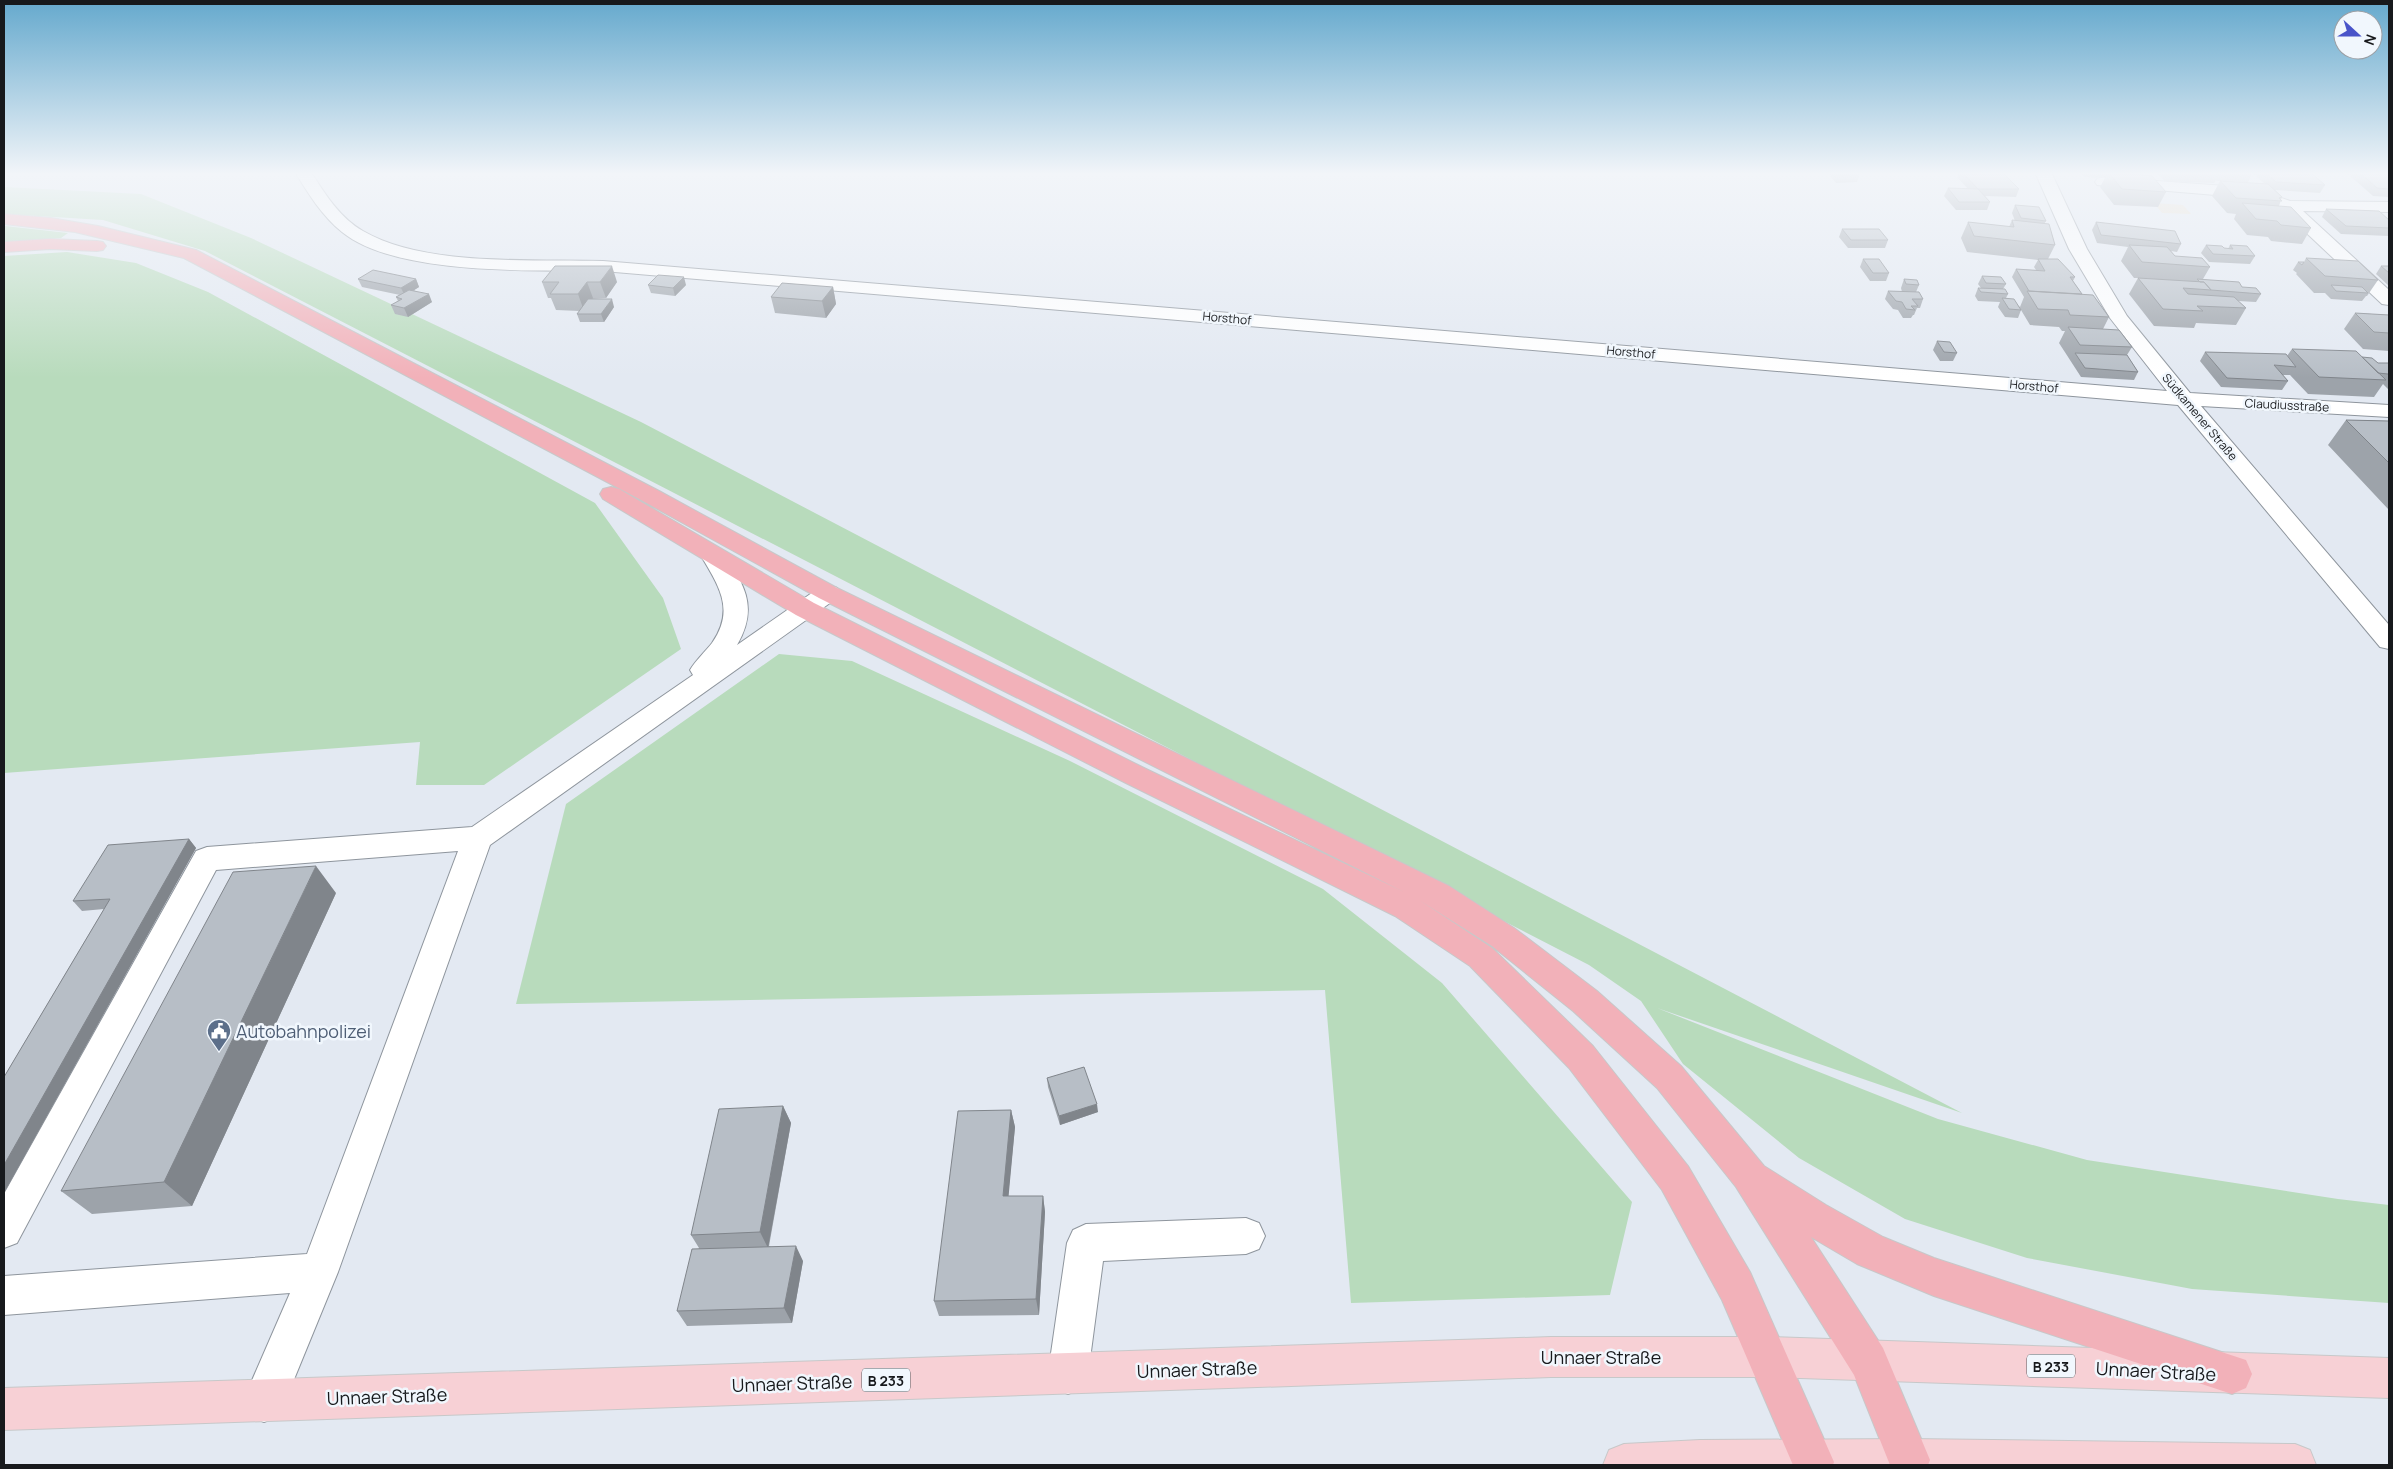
<svg xmlns="http://www.w3.org/2000/svg" width="2393" height="1469" viewBox="0 0 2393 1469" font-family="Manrope,sans-serif">
	<style>
		.industrial { fill: #eaddc9 }
		.green { fill: #b8dbbc }
		.lines { fill: none; stroke-linecap: round; stroke-linejoin: round }
		.minor-casing { stroke: #8e959d; stroke-width: 2 }
		.major-casing { stroke: #c7c8c9; stroke-width: 2 }
		.highway-casing { stroke: #c7c8c9; stroke-width: 2 }
		.minor { fill: #fff; fill-rule: evenodd }
		.major { fill: #f7d0d5; fill-rule: evenodd }
		.highway { fill: #f2b1b9; fill-rule: evenodd }
		.wall { fill: #9da3aa }
		.shaded-wall { fill: #80858b }
		.building { fill: #b7bec6; stroke: #80858b }
		.labels { text-anchor: middle; dominant-baseline: central; stroke-width: 5; stroke-linejoin: round; paint-order: stroke }
		.far-street-label { font-size: 12px; fill: #17191c; stroke: #f1f7fd }
		.shield { fill: #f1f7fd; stroke: #585c60; stroke-width: 1 }
		.shield-label { font-size: 14px; font-weight: bold; fill: #17191c }
		.near-service-label { font-size: 18px; fill: #4e5e75; stroke: #f1f7fd; text-anchor: start }
		.near-street-label { font-size: 18px; fill: #17191c; stroke: #f1f7fd }
	</style>
	<rect width="100%" height="100%" fill="#e3e9f2"/>
	<path class="industrial" d="M2154 203 2183 205 2191 214 2162 213Z"/>
	<path class="green" d="M4 187 141 194 251 238 641 422 1962 1113 1657 1008 1938 1119 2087 1160 2338 1199 2389 1205V1303L2192 1289 2027 1258 1905 1219 1799 1158 1683 1064 1641 1001 1589 965 205 251 103 220 4 214Z
		M4 226H5L68 233 61 238 4 242Z
		M67 252 136 263 208 292 595 503 663 598 681 649 484 785H416L420 742 4 773V256Z
		M779 654 852 661 1070 761 1323 889 1442 983 1632 1202 1610 1295 1351 1303 1325 990 516 1004 566 804Z"/>
	<g class="lines">
		<g class="minor-casing">
			<path id="minor" d="M295 172H311C325 194 340 218 363 231 425 267 533 259 603 261L2167 391 2110 318 2069 249 2035 172H2051L2087 249 2127 316 2190 393 2389 405V417L2201 406 2389 625V649L2380 647 2178 405 603 271C535 270 396 276 342 232 322 216 308 193 295 172Z
				M2103 177 2253 188 2290 201 2389 202V212L2303 211 2389 290V305L2382 304 2282 210 2251 198 2097 185 2095 182 2097 179Z
				M712 547 720 549C743 582 760 606 737 645L819 588 828 585 837 588 840 593 837 598 490 845 338 1272 279 1416 264 1422 249 1416 243 1401 290 1293 4 1315V1276L307 1254 458 851 216 870 17 1243 4 1248V1194L196 851 207 847 472 827 693 675 690 670C696 660 705 652 712 643 736 609 718 585 700 554L704 549Z
				M1246 1218 1259 1223 1265 1236 1259 1249 1246 1254 1103 1261 1088 1374 1082 1388 1068 1394 1054 1388 1048 1374 1067 1243 1073 1230 1086 1224Z"/>
		</g>
		<g class="major-casing">
			<path id="major" d="M1551 1337H1767L2389 1358V1398L1767 1377H1551L4 1430V1388Z
				M1909 1439 2295 1444 2310 1450 2316 1465H1603L1609 1450 1624 1444 1700 1440Z"/>
		</g>
		<g class="highway-casing">
			<path id="highway" d="M4 214 51 218 98 226 196 250 659 491 837 588 1449 886 1514 928 1597 991 1681 1066 1764 1166 1826 1205 1883 1237 1934 1258 2246 1360 2252 1374 2246 1388 2232 1394 1934 1296 1857 1264 1811 1237 1883 1348 1930 1460 1928 1465H1890L1854 1375 1736 1187 1657 1088 1573 1011 1492 946 1419 900 1492 948 1593 1046 1688 1166 1750 1272 1834 1462 1833 1465H1793L1722 1300 1662 1190 1569 1068 1470 966 1395 916 1126 783 796 615 603 499 600 494 603 489 611 487 619 489 814 603 1146 769 1404 892 819 598 643 501 184 258 75 232 4 224Z
				M50 239 97 241 103 242 106 246 103 250 97 251 50 249 4 252V242Z"/>
		</g>
		<use href="#minor" class="minor"/>
		<use href="#major" class="major"/>
		<use href="#highway" class="highway"/>
	</g>
	<path class="wall" d="M1831 172H1858L1860 174 1857 182 1836 183 1830 176Z
		M1959 172H1962L2019 189 2016 197 1985 196 1990 202 1987 210H1956L1944 196 1948 188 1968 189 1957 177Z
		M2079 172H2132L2131 174 2166 192 2158 207 2114 205 2100 187 2105 178 2084 177Z
		M2156 172H2249L2252 174 2248 182 2217 181 2216 180 2214 183 2165 181Z
		M2253 172H2310L2325 185 2320 193 2275 190 2282 197 2279 206 2311 228 2302 244 2271 241 2268 237 2247 235 2234 219 2236 214 2227 213 2212 196 2220 181 2265 184 2253 173Z
		M2349 172H2389V197L2373 196 2348 174Z
		M2015 205 2046 221 2044 224 2055 245 2048 259 2075 277 2073 281 2082 294 2109 317 2103 329 2132 347 2127 355 2138 372 2134 380 2081 377 2059 343 2065 331H2062L2059 327 2030 325 2021 310 2018 318 2005 317 1998 307 2000 302 1978 301 1975 296 1978 288H1981L1978 284 1982 276 2006 284 2003 289 2008 294 2006 298 2020 307 2024 297 2012 277 2016 269 2036 270 2034 267 2038 260 1967 252 1961 238 1968 222 2009 227 2012 220 2015 221 2012 213Z
		M2326 209 2389 220V236L2341 234 2322 217Z
		M2096 222 2181 244 2177 252 2171 251 2175 256 2210 267 2203 279 2242 287 2261 294 2256 302 2238 301 2246 308 2236 325 2196 323 2194 328 2154 326 2129 294 2138 278H2134L2121 261 2128 247 2097 243 2092 230Z
		M1842 229 1888 240 1885 248H1848L1839 237Z
		M2206 245 2228 249 2230 245 2255 256 2250 264 2209 262 2201 253Z
		M2306 258 2378 280 2367 296H2366L2362 301 2331 299 2325 293H2314L2296 274 2297 273 2293 270 2298 262H2304Z
		M1863 259 1889 273 1886 281H1870L1860 267Z
		M555 266 617 282 606 298 593 299 614 307 604 322H580L577 314 580 311 556 310 551 298H548L542 282Z
		M2381 266H2389V286L2376 274Z
		M358 279H416L419 287 414 290 432 302 408 317 395 314 391 305 398 301 396 297 400 295 362 287Z
		M1904 279 1919 285 1916 292 1923 299 1920 308H1917L1914 315H1913L1911 318H1903L1898 310 1893 309 1885 299 1888 291 1902 292 1901 288Z
		M648 285H686L675 296 651 293Z
		M833 287 836 304 826 318 775 313 771 297Z
		M2355 313 2389 315V351L2363 349 2344 329Z
		M1937 341 1957 353 1953 361H1940L1933 350Z
		M2292 349 2362 357 2378 363H2389V390L2383 384 2374 397 2308 394 2290 375H2282L2288 381 2282 390 2221 387 2200 361 2205 352 2287 356Z
		M2346 420 2389 421V510L2328 445Z
		M189 839 196 848 4 1193V1077L104 909 82 911 73 901Z
		M336 893 192 1206 92 1214 61 1191Z
		M1047 1078 1098 1112 1060 1125 1048 1087Z
		M783 1106 791 1123 769 1246 803 1261 792 1323 687 1326 677 1311 699 1248 691 1235Z
		M1011 1110 1015 1127 1008 1196H1043L1045 1212 1039 1315 939 1316 934 1301Z"/>
	<path class="shaded-wall" d="M612 266 617 282 606 298 600 282Z
		M684 277 686 285 675 296 673 288Z
		M416 279 419 287 405 296 401 288Z
		M587 282 593 298 584 311 578 294Z
		M833 287 836 304 826 318 822 301Z
		M429 294 432 302 408 317 404 308Z
		M612 299 614 307 604 322 601 314Z
		M189 839 196 848 4 1193V1165Z
		M316 866 336 893 192 1206 164 1182Z
		M1097 1104 1098 1112 1060 1125 1059 1116Z
		M783 1106 791 1123 768 1248 760 1232Z
		M1011 1110 1015 1127 1007 1213 1003 1196Z
		M1043 1196 1045 1212 1039 1315 1036 1299Z
		M796 1246 803 1261 792 1323 784 1308Z"/>
	<path class="building" d="M1835 172H1858L1860 174 1838 175Z
		M1962 172H2002L2019 189H1978Z
		M2108 172 2152 176 2166 192 2122 189Z
		M2220 172H2249L2252 174 2221 173Z
		M2265 172H2310L2325 185 2276 182Z
		M2359 172H2389V189L2377 188Z
		M2220 181 2268 184 2282 197 2279 198 2282 201 2236 198Z
		M1948 188 1978 189 1990 202H1959Z
		M2242 203 2291 207 2311 228 2281 225 2277 221 2256 219Z
		M2015 205 2039 207 2046 221 2021 218Z
		M2326 209 2379 211 2389 220V228L2346 226Z
		M2012 220 2049 224 2055 245 1974 236 1968 222 2014 227Z
		M2096 222 2175 231 2181 244 2101 235Z
		M1842 229H1879L1888 240H1851Z
		M2129 245 2167 247 2175 256 2202 258 2210 267 2142 262Z
		M2206 245 2222 246 2224 248 2233 249 2230 245 2247 246 2255 256 2213 254Z
		M2306 258 2358 261 2378 280 2325 276Z
		M1863 259H1879L1889 273H1873Z
		M2038 259H2058L2075 277H2070L2082 294 2029 291 2016 269 2045 271Z
		M2298 262H2304L2302 265Z
		M555 266H612L600 282H587L578 294H550L559 282H542Z
		M2381 266H2389V273Z
		M373 270 416 279 401 288 358 279Z
		M658 275 684 277 673 288 648 285Z
		M1982 276 2001 277 2006 284 1986 283Z
		M2138 278 2204 282 2211 290 2183 288 2188 294 2234 297 2246 308 2197 306 2203 311 2163 309Z
		M1904 279 1917 280 1919 285 1906 284Z
		M2197 279 2239 282 2242 287 2256 288 2261 294 2211 290 2204 282H2200Z
		M782 283 833 287 822 301 771 297Z
		M2331 285 2362 287 2368 293 2336 291Z
		M1978 288 2005 289 2008 294 1981 292Z
		M409 290 429 294 404 308 391 305 402 299 396 297Z
		M1888 291 1919 292 1923 299H1912L1918 306H1911L1915 310 1906 309 1902 302 1896 301Z
		M2027 291 2093 295 2109 317 2070 315 2068 310 2038 309Z
		M2002 298 2014 299 2021 310 2009 309Z
		M588 299H612L601 314H577Z
		M2355 313 2389 315V333L2374 332Z
		M2068 327 2119 330 2132 347 2080 345Z
		M1937 341 1950 342 1957 353 1944 352Z
		M2292 349 2356 351 2386 380 2319 377Z
		M2205 352 2286 354 2296 367 2274 365 2288 381 2227 378Z
		M2075 353 2127 355 2138 372 2085 368Z
		M2362 357 2372 358 2378 363H2389V375L2388 374 2378 373Z
		M2346 420 2389 421V463Z
		M189 839 4 1165V1077L110 899 73 901 108 845Z
		M316 866 164 1182 61 1191 233 872Z
		M1084 1067 1097 1104 1059 1116 1047 1078Z
		M783 1106 760 1232 691 1235 719 1109Z
		M1011 1110 1003 1196H1043L1036 1299 934 1301 958 1111Z
		M796 1246 784 1308 677 1311 692 1249Z"/>
	<linearGradient id="sky" x2="0" y2="1"><stop stop-color="#65a9cd"/><stop offset="0.46" stop-color="#f2f5f9"/><stop offset="1" stop-color="#f2f5f9" stop-opacity="0"/></linearGradient>
	<rect width="2393" height="378" fill="url(#sky)"/>
	<defs>
		<g id="civic-pin" transform="scale(1.25)"><path d="M0 17L-7.5 6A9.5 9.5 0 1 1 7.5 6Z" fill="#5c6f8a" stroke="#f1f7fd"/><path d="M-.6-6.5H3V-4.5H.6V-3L4-1V1h2V6H-6V1h2V-1L-.6-3ZM-1.2 2.5V6h2.4V2.5Z" fill="#fff"/></g>
	</defs>
	<g fill-rule="evenodd">
		<use href="#civic-pin" x="219" y="1031"/>
	</g>
	<g class="labels">
		<g class="far-street-label">
			<text transform="translate(1227 318) rotate(5)">Horsthof</text>
			<text transform="translate(1631 352) rotate(5)">Horsthof</text>
			<text transform="translate(2034 386) rotate(5)">Horsthof</text>
			<text transform="translate(2287 405) rotate(3)">Claudiusstraße</text>
			<text transform="translate(2200 417) rotate(50)">Südkamener Straße</text>
		</g>
		<g class="shield">
			<rect x="2027" y="1354.5" width="48" height="23" rx="4"/>
			<rect x="862" y="1368.5" width="48" height="23" rx="4"/>
		</g>
		<g class="shield-label">
			<text x="2051" y="1366">B 233</text>
			<text x="886" y="1380">B 233</text>
		</g>
		<g class="near-service-label">
			<text x="236" y="1031">Autobahnpolizei</text>
		</g>
		<g class="near-street-label">
			<text x="1601" y="1357">Unnaer Straße</text>
			<text transform="translate(1197 1369) rotate(-2)">Unnaer Straße</text>
			<text transform="translate(2156 1371) rotate(3)">Unnaer Straße</text>
			<text transform="translate(792 1383) rotate(-2)">Unnaer Straße</text>
			<text transform="translate(387 1396) rotate(-2)">Unnaer Straße</text>
		</g>
	</g>
	<rect width="2393" height="1469" fill="none" stroke="#17191c" stroke-width="10"/>
	<g transform="translate(2358 35) rotate(111)"><circle r="24" fill="#f1f7fd" stroke="#9a9ea3"/>
	<path d="M0-4L9 19L0 12L-9 19Z" fill="#4954c9"/>
	<text y="-8" font-size="14" font-weight="bold" text-anchor="middle" fill="#17191c">N</text>
	</g>
</svg>
